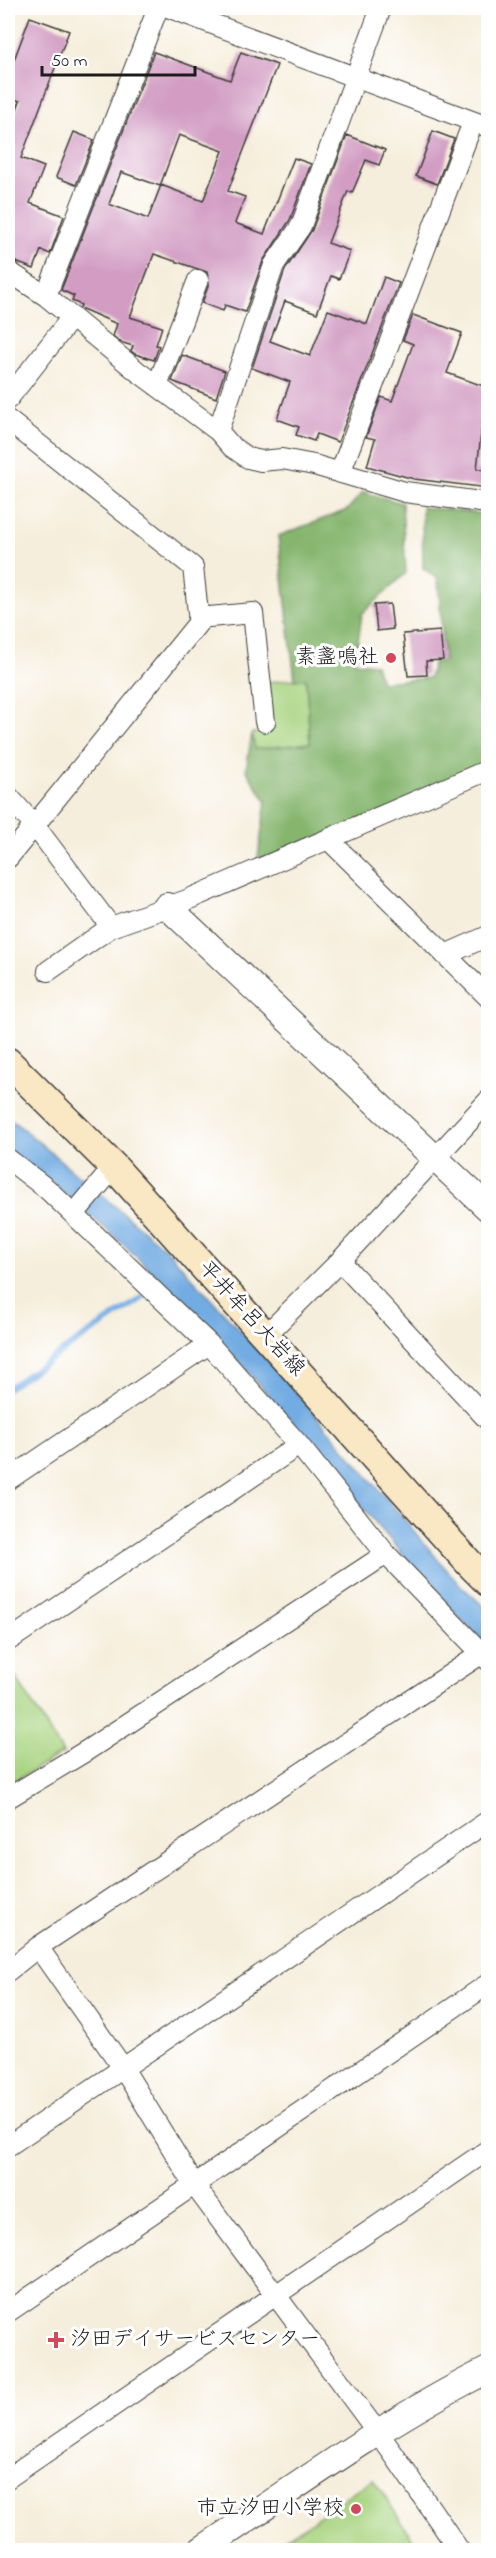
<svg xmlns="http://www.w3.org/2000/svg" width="496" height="2558" viewBox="0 0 496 2558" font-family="'Indie Flower','Klee One',sans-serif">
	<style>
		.green { fill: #a8d480; stroke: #62784e; stroke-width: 1.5 }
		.forest { fill: #86b66e; stroke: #516945; stroke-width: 1.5 }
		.water { fill: #72ace2; stroke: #47647f; stroke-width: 1.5 }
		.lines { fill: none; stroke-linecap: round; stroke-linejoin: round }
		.stream { stroke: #72ace2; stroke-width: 6 }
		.building { fill: #d29cc3; fill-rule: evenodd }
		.minor-casing { stroke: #3d3c39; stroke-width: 22 }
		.tertiary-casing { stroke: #3d3c39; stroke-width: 28 }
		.secondary-casing { stroke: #3d3c39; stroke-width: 31 }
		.minor { stroke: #fff; stroke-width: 20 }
		.tertiary { stroke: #fff; stroke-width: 26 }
		.secondary { stroke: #fae7c3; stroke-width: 28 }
		.poi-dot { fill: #d1495b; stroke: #fff; stroke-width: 2 }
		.labels { text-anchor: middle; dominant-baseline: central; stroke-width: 6; stroke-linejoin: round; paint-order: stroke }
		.poi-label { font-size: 21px; fill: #1c1c1c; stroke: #fff; text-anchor: end }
		.street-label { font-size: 21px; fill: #1c1c1c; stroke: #fff }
	</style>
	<rect width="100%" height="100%" fill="#fff"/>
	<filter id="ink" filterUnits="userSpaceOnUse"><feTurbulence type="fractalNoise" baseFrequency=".0167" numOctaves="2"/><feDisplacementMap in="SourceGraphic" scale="12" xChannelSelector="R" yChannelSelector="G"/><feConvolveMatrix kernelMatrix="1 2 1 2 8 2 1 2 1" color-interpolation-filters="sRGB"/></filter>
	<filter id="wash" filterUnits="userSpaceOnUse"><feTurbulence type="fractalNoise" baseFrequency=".008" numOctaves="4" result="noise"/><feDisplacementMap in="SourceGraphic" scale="24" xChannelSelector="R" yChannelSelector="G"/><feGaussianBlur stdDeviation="1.35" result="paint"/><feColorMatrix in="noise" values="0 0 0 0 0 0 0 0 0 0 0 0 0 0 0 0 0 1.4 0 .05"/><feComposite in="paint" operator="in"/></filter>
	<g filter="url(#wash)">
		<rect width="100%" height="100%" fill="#f6eedc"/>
		<path class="green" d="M306 678 310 744 254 749 252 733 272 731 268 682Z
			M8 1665 63 1753 8 1785Z
			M373 2479 420 2550H270Z"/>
		<path class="forest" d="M363 492 402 503 406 573 362 614 355 662 375 664 381 682 429 678 433 663 444 661 438 579 423 568 422 507 488 514V772L272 861 258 857 266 801 246 770 252 733 255 749 310 743 306 679 295 680 278 536 347 510Z"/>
		<path class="water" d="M8 1118 22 1128 167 1250 302 1399 457 1582 488 1610V1645C462 1624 441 1597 419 1573 373 1521 329 1467 284 1413 203 1318 109 1223 8 1150Z"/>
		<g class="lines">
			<path class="stream" d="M8 1388 142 1298"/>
		</g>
		<g id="blocks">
			<path class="building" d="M30 17 69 31 21 158 44 167 30 203 64 216 50 254 41 250 34 269 8 259V133L20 101 8 97V76Z
				M154 52 230 80 241 52 277 65 228 191 245 197 235 223 264 234 294 158 311 164 290 220 263 261 245 312 225 305 223 311 202 303 209 284 207 272 154 254 130 317 162 327 156 345 159 346 154 360 135 354 131 351 133 346 120 342 113 336 117 324 80 308 81 305 72 301 74 296 61 290ZM179 135 223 151 203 201 161 185 148 219 109 204 121 172 160 186Z
				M433 131 454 139 437 184 416 176Z
				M74 132 94 140 76 185 56 177Z
				M347 135 385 150 379 165 366 160 352 193 348 191 328 243 350 251 339 279 331 276 317 313 285 301 270 341 310 356 328 310 367 324 384 277 399 283 338 442 317 434 314 441 296 435 299 427 277 419 290 382 252 368 285 270 312 230Z
				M413 315 462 333 447 373 489 388V427L482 425 477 469 489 470V488L414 479 367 466 375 439 366 437 381 397 392 401 413 344 403 340Z
				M182 355 225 371 216 398 172 381Z
				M390 604 393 629 377 631 374 605Z
				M440 631 443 660 426 661 427 675 408 676 403 634Z"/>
		</g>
	</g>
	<g filter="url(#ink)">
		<use href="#blocks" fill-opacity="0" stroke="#3d3c39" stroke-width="1.5"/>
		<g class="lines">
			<g class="minor-casing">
				<path id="minor" d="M170 8 488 127
					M8 271 46 296 137 371 218 431 232 447 248 458 261 461 282 459 314 465 405 492 488 503
					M46 296 158 8
					M157 386 198 280
					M8 399 72 317
					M8 420 193 567 199 622 8 858
					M218 431 274 265 301 226 381 8
					M340 473 473 122
					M198 618 253 613 265 722
					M8 796 35 826 111 927
					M328 839 488 997
					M445 955 488 936
					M48 971 111 927 187 900 488 770
					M488 1101 340 1261 488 1420
					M8 1159 47 1189 209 1344 299 1445 386 1554 488 1660
					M74 1214 114 1167
					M266 1335 340 1261
					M8 1480 209 1344
					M8 1641 299 1445
					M8 1798 86 1751 386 1554
					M38 1947 123 2068 195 2186 392 2452 459 2550
					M8 1971 38 1947 481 1654 488 1652
					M8 2146 488 1821
					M8 2312 488 1984
					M8 2478 488 2150"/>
			</g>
			<g class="tertiary-casing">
				<path id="tertiary" d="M167 906 488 1208
					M201 2550C295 2488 387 2420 488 2370"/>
			</g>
			<g class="secondary-casing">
				<path id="secondary" d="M8 1062 114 1167 470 1564 488 1582"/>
			</g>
			<use href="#minor" class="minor"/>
			<use href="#tertiary" class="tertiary"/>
			<use href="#secondary" class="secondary"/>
		</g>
	</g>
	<g class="poi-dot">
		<circle cx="391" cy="658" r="6"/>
		<path d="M53 2331h6v6h6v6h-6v6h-6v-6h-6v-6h6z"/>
		<circle cx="356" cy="2509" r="6"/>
	</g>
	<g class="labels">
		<g class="poi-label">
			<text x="379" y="658">素盞鳴社</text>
			<text x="70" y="2340" text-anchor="start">汐田デイサービスセンター</text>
			<text x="344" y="2509">市立汐田小学校</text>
		</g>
		<g class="street-label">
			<text transform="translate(251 1319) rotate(48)">平井牟呂大岩線</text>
		</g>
	</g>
	<rect width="496" height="2558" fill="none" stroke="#fff" stroke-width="30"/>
	<path d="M42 66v9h153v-9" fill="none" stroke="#1c1c1c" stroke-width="3"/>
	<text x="51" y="66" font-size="18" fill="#1c1c1c" stroke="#ffffff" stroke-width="4.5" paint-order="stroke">50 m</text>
</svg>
